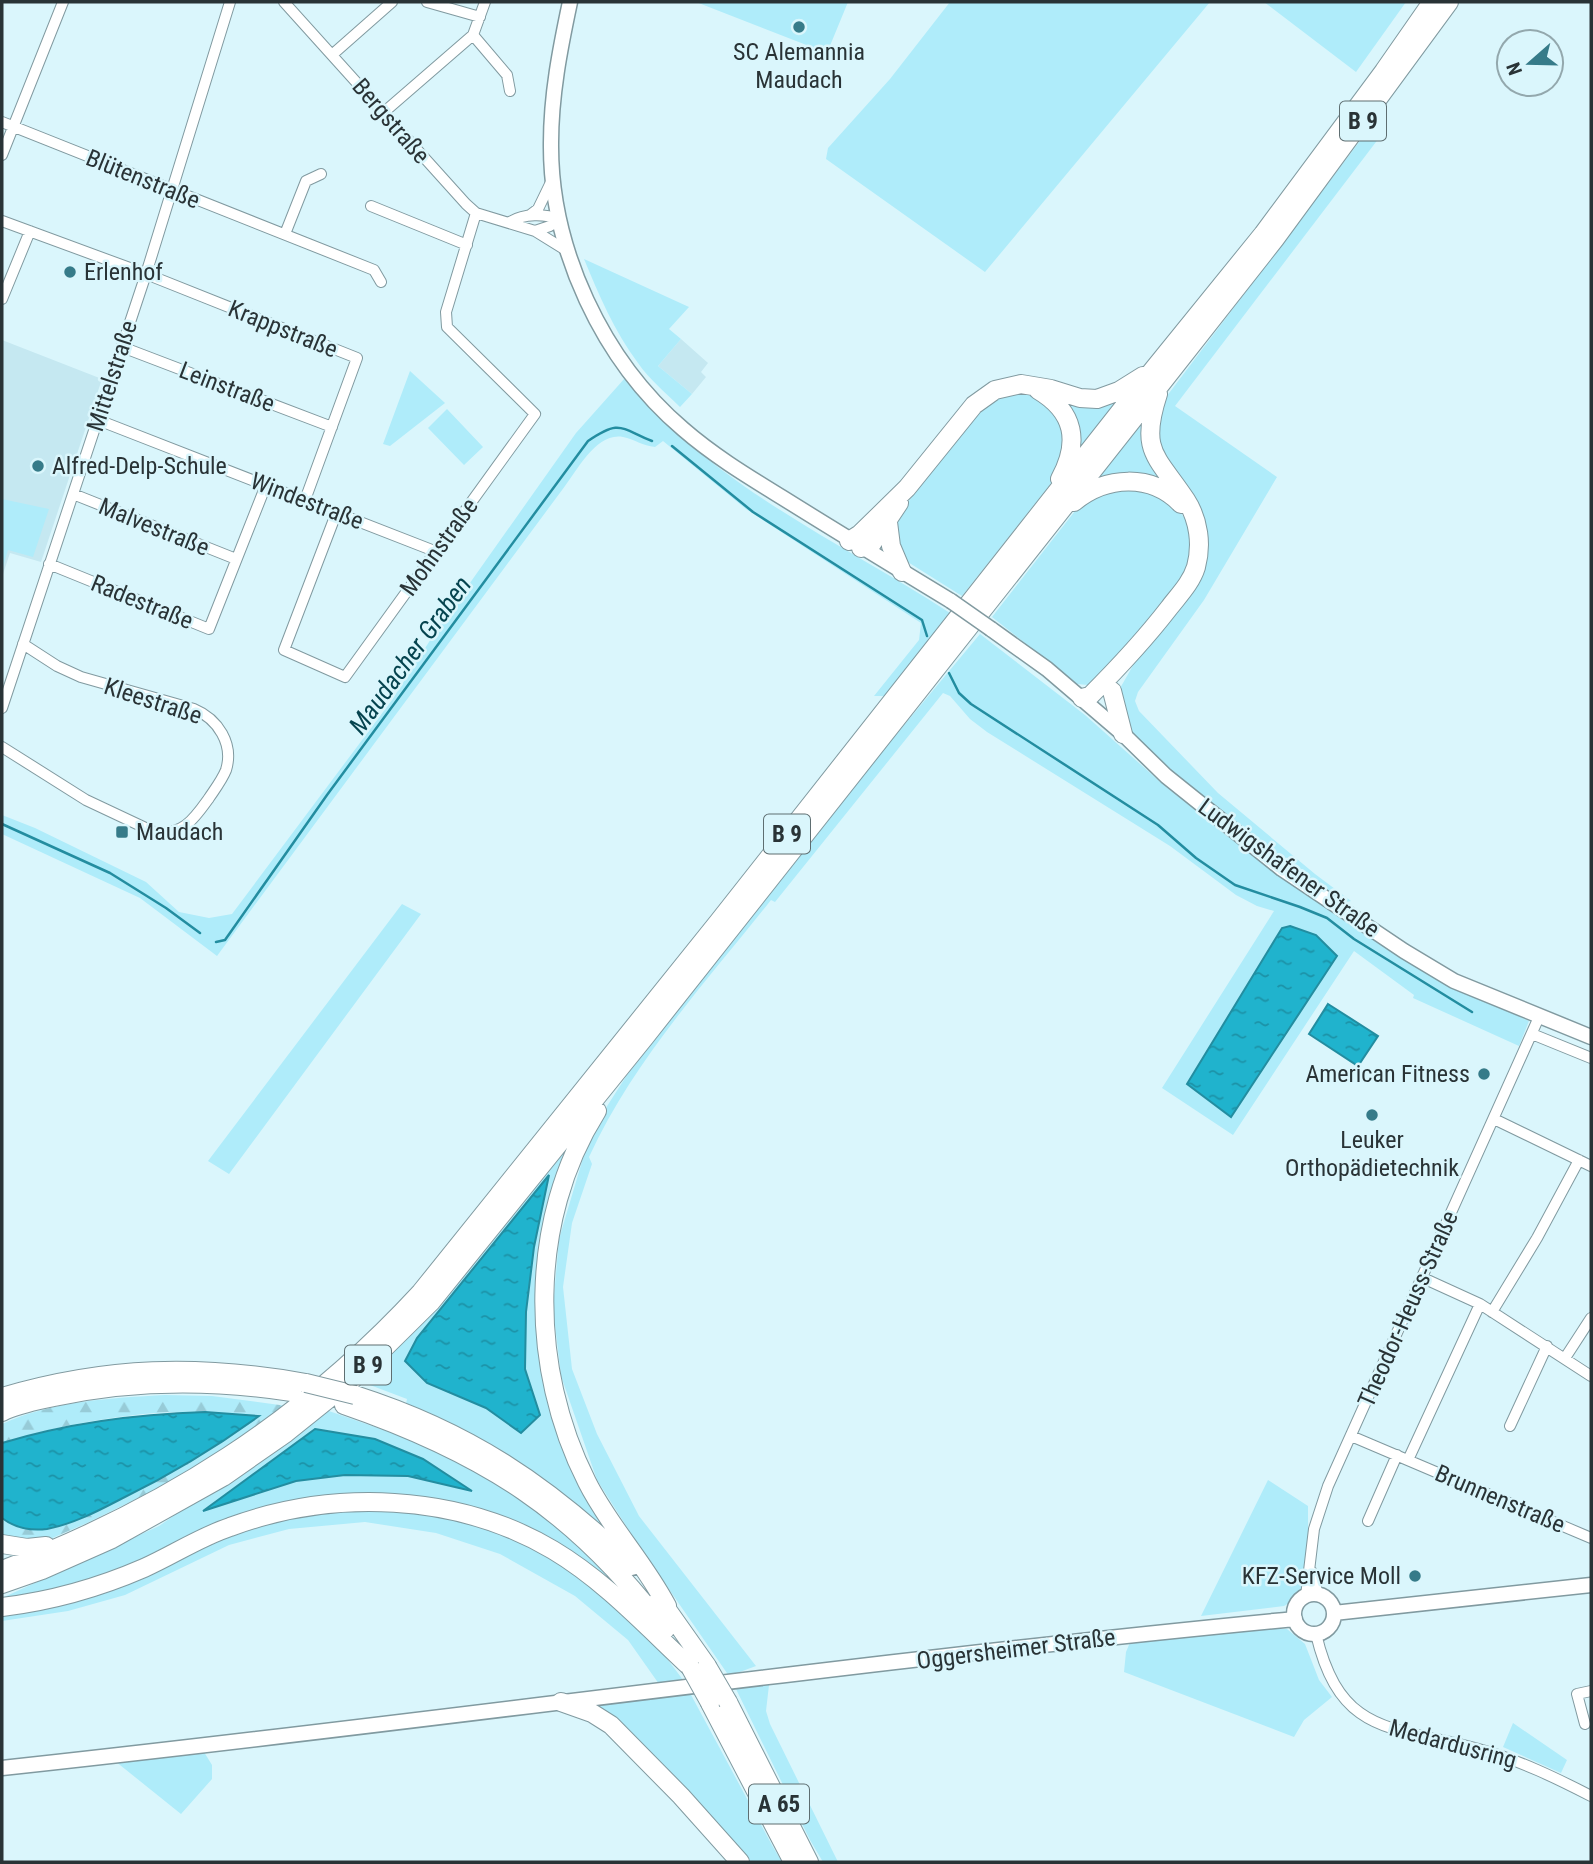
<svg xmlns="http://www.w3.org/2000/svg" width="1593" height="1864" viewBox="0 0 1593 1864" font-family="'Roboto Condensed',sans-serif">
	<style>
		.built { fill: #c5e8f1 }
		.green { fill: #afecfa; fill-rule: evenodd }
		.forest { fill: url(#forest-firs) }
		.water { fill: url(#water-ripples); stroke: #238da0; stroke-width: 2 }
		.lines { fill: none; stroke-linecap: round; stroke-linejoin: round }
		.stream { stroke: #238da0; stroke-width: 2.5 }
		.street-casing { stroke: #819aa0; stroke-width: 12 }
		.secondary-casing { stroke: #819aa0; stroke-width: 17 }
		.highway-casing { stroke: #819aa0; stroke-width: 20 }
		.street { stroke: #fff; stroke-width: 10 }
		.secondary { stroke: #fff; stroke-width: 14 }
		.highway { stroke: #fff; stroke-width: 18 }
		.secondary-bridge-casing { stroke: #819aa0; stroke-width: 17; stroke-linecap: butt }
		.highway-bridge-casing { stroke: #819aa0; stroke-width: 20; stroke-linecap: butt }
		.secondary-bridge { stroke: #fff; stroke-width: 14 }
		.highway-bridge { stroke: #fff; stroke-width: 18 }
		.poi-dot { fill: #367b89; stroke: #daf6fc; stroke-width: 2.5 }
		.labels { text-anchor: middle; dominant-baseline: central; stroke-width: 5; stroke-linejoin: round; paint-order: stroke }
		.shield { fill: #daf6fc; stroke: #5e6e71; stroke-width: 2 }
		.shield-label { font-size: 23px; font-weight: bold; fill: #293336 }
		.poi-label { font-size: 24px; fill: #293336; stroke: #daf6fc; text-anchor: start }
		.street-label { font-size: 24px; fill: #293336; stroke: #daf6fc }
		.water-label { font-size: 26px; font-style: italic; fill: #06444f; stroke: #daf6fc }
	</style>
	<defs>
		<pattern id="forest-firs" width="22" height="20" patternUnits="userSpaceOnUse" patternTransform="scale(1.75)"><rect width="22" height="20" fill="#afecfa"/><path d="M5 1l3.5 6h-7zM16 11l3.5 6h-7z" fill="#97cbd7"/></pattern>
		<pattern id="water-ripples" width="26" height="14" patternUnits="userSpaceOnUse" patternTransform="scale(1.75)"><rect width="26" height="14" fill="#20b3cd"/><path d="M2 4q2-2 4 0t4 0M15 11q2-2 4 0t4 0" fill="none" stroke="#1c92a7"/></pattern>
	</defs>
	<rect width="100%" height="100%" fill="#daf6fc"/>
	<path class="built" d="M681 339 708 363 701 372 706 377 692 394 658 366Z
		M2 340 102 379 41 562 10 553 2 577Z"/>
	<path class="green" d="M696 2H848L827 53Z
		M950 2H1210L985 272 826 159 828 148 890 79Z
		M1264 2H1406L1356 72Z
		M1366 133 1379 138 1175 406 1277 477 1204 600 1138 692 1135 701 1139 711 1218 793 1315 874 1351 901 1343 903 1239 829 1182 780 1134 735 1119 706V690L1143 648 1206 554 1154 444 1157 409Z
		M584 259 689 307 669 329 681 339 658 366 692 394 680 407C666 393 649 379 638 363 614 331 599 295 584 259Z
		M410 371 445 403 390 446 383 444Z
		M625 378C712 486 836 539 950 613L886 696H874L919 640 921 623 746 509 663 441 655 447C643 446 634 439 623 437 597 432 578 469 565 486L217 956 140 898 2 834V815L35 828 146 882 179 912 209 918 232 914 392 700 436 631 576 433Z
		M1022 392 1041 397 1060 415 1066 459 1049 486 962 596 903 559 895 543 897 522 908 502 976 412 993 398Z
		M1051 392 1124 394 1075 457Z
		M447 409 483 447 464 465 428 428Z
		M1148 410 1163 485 1088 488Z
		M1143 485 1175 505 1185 519 1190 536V557L1182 583 1097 681 1088 685 1077 684 992 617 1086 497Z
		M2 499 49 509 33 557 8 550 2 570Z
		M980 634 1085 715 1166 787 1249 852 1391 949 1483 1000 1529 1021 1519 1046 1413 998 1414 995 1354 951 1233 1135 1162 1088 1274 911 1257 906 1236 895 1170 846 987 732 970 719 950 696 943 693 775 902 771 900C706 982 633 1061 589 1157L592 1164 572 1223 563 1287 572 1369 597 1434 639 1516 756 1666 729 1676 637 1543 597 1480 561 1376 553 1308 559 1239 586 1148 602 1114 627 1075 885 748Z
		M402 904 421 914 229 1174 208 1161Z
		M572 1138 556 1191 546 1375 619 1543 559 1491 493 1447 406 1404 407 1399 362 1382ZM548 1177 534 1247 526 1312 525 1369 540 1415 521 1432 486 1408 427 1383 417 1338Z
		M326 1410 427 1445 498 1483 572 1539 611 1579 530 1532 349 1496 109 1576 2 1601V1598L159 1526ZM375 1439 470 1490 408 1476 345 1475 296 1481 205 1510Z
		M1268 1480 1308 1506C1308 1526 1309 1576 1301 1592 1298 1599 1290 1603 1284 1606L1201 1616Z
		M348 1506C392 1510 438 1512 480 1524 563 1548 635 1611 683 1680L659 1684 628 1640 575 1596 500 1554 436 1533 365 1522 289 1529 229 1545 125 1595 68 1611 2 1621V1613L236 1530Z
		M1262 1628 1287 1629 1305 1644 1319 1680 1332 1697 1304 1720 1294 1737 1124 1672 1126 1652 1131 1640Z
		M769 1685 766 1711 770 1724 838 1862H823L810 1840 736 1689Z
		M690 1693 773 1847 782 1862H750L613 1720 586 1704Z
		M1513 1723 1567 1760 1561 1773 1503 1747Z
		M204 1752 212 1765V1779L181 1814 115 1761Z"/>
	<path class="forest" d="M165 1395 212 1396 287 1406 187 1474 87 1523 50 1539 21 1543 2 1537V1518L7 1521 85 1517 184 1466 218 1445 258 1417C177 1403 79 1419 2 1443V1424C52 1401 111 1398 165 1395Z"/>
	<path class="water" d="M1290 926 1316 935 1337 956 1231 1117 1187 1084 1282 928Z
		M1328 1004 1378 1036 1358 1066 1309 1034Z
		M549 1175 534 1247 526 1312 525 1369 540 1415 521 1433 486 1408 427 1383 405 1361 417 1338Z
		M205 1412 259 1416C215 1448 170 1475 121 1499 98 1511 73 1524 47 1529 30 1531 15 1528 2 1518V1443C68 1423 136 1414 205 1412Z
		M315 1429 375 1439 423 1459 472 1491 408 1476 345 1475 296 1481 203 1511Z"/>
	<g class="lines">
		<path class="stream" d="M672 446 753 512 922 620 927 636
			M949 673 959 693 971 704 1158 825 1196 858 1235 885 1300 907 1327 918 1354 939 1472 1012
			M2 824 110 873 166 908 200 933
			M216 942 225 940 327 795 588 441C620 419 620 428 652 441"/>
		<g class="street-casing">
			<path id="street" d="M284 2 466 204 476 213 535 231 569 252
				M427 2 480 17
				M473 35 507 75 510 91
				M333 54 392 2
				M383 113 473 35 485 2
				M2 122 374 270 381 282
				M2 155 63 2
				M371 206 467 245
				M530 215 538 209 553 178
				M2 221 146 274 357 358 305 500
				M510 222C524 213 545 214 560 219
				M535 231 550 226 560 219
				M285 234 306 181 321 174
				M2 299 30 231
				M122 347 332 427
				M98 420 437 552
				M73 494 236 559
				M336 514 284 650 345 677 535 414 447 327 446 312 476 213
				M49 564 209 629 266 485
				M2 708 146 274 230 2
				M2 747 86 800 154 832C183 836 194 819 209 798 215 789 222 780 226 770 234 744 218 719 194 709L81 677 57 666 23 644
				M1532 1034 1591 1058
				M1494 1119 1591 1166
				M1423 1278 1480 1304 1591 1376
				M1492 1312 1537 1238 1579 1160
				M1565 1358 1591 1318
				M1510 1426 1547 1346
				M1351 1436 1591 1538
				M1408 1460 1480 1304
				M1368 1521 1397 1455
				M1312 1572 1318 1595
				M1306 1596 1314 1529 1328 1486 1539 1017
				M1316 1634C1341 1740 1397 1725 1482 1750 1521 1761 1556 1778 1591 1796
				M1585 1724 1577 1694 1591 1691"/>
		</g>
		<g class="secondary-casing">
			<path id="secondary" d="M570 2C560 49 551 95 551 143 550 249 603 361 683 429 714 456 749 477 783 498 839 533 895 567 951 601
				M991 629 1047 669 1123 734 1166 776 1282 869 1404 951 1454 981 1591 1037
				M1294 1614a20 20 0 1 1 40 0a20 20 0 1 1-40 0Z
				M1334 1613 1591 1585
				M2 1768C433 1722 863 1660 1295 1619"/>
		</g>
		<g class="highway-casing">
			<path id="highway" d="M1038 390C1075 412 1080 442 1060 479
				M1074 502C1106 476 1151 473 1181 504
				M888 522 891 546 902 572
				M860 534 861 548 871 545 899 503
				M849 541 860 534 907 488 974 405 995 390 1021 384 1051 389 1080 398 1097 399 1119 391 1143 376
				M1112 691 1123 734
				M1082 698 1090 696C1118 668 1145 639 1169 608 1179 595 1191 583 1196 567 1202 545 1199 520 1186 500 1157 456 1139 452 1158 394
				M597 1111C528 1220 529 1368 587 1482 609 1526 644 1562 667 1606
				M355 1395C468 1431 547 1484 632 1566
				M2 1397C107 1366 198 1364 306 1383
				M344 1405C483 1453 576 1511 665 1630
				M2 1412C18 1404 36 1401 54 1397 132 1380 213 1380 292 1392
				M2 1544 27 1548 46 1546
				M2 1570C166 1508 302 1421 421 1292L719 921 1152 371 1263 234 1384 71 1432 2
				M2 1584 42 1570 112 1539 223 1477 286 1433 352 1380 431 1302 645 1037 1161 384 1275 239 1449 2
				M659 1598 707 1666
				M2 1607C52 1601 98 1588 144 1568 173 1555 200 1537 230 1527 333 1489 457 1493 553 1550 605 1581 646 1626 690 1667
				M561 1702 592 1713 611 1725 681 1796 740 1862
				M728 1702 809 1862
				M710 1703 793 1862"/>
		</g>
		<use href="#street" class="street"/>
		<use href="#secondary" class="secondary"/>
		<use href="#highway" class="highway"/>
		<g class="secondary-bridge-casing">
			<path id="secondary-bridge" d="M951 601 991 629"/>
		</g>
		<g class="highway-bridge-casing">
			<path id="highway-bridge" d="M306 1383 355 1395
				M707 1666 728 1702
				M690 1667 710 1703"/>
		</g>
		<use href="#secondary-bridge" class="secondary-bridge"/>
		<use href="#highway-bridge" class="highway-bridge"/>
	</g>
	<g class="poi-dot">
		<circle cx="799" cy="27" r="7"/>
		<circle cx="70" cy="272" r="7"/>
		<circle cx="38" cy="466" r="7"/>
		<rect x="115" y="825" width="14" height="14" rx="3.5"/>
		<circle cx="1484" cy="1074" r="7"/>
		<circle cx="1372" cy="1115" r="7"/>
		<circle cx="1415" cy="1576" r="7"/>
	</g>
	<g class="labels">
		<g class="shield">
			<rect x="1340" y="101.5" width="46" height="39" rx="5"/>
			<rect x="764" y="814.5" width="46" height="39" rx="5"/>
			<rect x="345" y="1345.5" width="46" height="39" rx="5"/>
			<rect x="749" y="1784.5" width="60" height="39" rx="5"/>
		</g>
		<g class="shield-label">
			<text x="1363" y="121">B 9</text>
			<text x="787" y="834">B 9</text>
			<text x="368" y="1365">B 9</text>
			<text x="779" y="1804">A 65</text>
		</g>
		<g class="poi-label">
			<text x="799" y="52" text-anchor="middle">SC Alemannia<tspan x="799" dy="28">Maudach</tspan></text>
			<text x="84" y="272">Erlenhof</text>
			<text x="52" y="466">Alfred-Delp-Schule</text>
			<text x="136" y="832">Maudach</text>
			<text x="1470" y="1074" text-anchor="end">American Fitness</text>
			<text x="1372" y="1140" text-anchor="middle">Leuker<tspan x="1372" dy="28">Orthopädietechnik</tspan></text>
			<text x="1401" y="1576" text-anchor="end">KFZ-Service Moll</text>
		</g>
		<g class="street-label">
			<text transform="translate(391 121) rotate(49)">Bergstraße</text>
			<text transform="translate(143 179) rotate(22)">Blütenstraße</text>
			<text transform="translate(283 329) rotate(22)">Krappstraße</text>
			<text transform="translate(112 376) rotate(-72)">Mittelstraße</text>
			<text transform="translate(227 387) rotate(21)">Leinstraße</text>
			<text transform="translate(307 501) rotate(21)">Windestraße</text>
			<text transform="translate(154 527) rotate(22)">Malvestraße</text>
			<text transform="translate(439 547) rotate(-54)">Mohnstraße</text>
			<text transform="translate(142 602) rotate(22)">Radestraße</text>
			<text transform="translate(153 701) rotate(18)">Kleestraße</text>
			<text transform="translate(1289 868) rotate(36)">Ludwigshafener Straße</text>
			<text transform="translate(1408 1309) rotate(-66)">Theodor-Heuss-Straße</text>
			<text transform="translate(1500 1499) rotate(23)">Brunnenstraße</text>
			<text transform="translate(1016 1649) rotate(-7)">Oggersheimer Straße</text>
			<text transform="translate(1453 1744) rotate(15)">Medardusring</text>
		</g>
		<g class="water-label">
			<text transform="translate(410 655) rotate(-54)">Maudacher Graben</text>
		</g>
	</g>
	<rect width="1593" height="1864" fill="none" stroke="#293336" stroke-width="7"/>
	<g transform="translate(1530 63) rotate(250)"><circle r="33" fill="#daf6fc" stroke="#93a8ad" stroke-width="2"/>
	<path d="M0-5L12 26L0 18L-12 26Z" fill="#367b89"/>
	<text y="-10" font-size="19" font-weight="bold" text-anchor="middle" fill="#293336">N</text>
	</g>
</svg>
